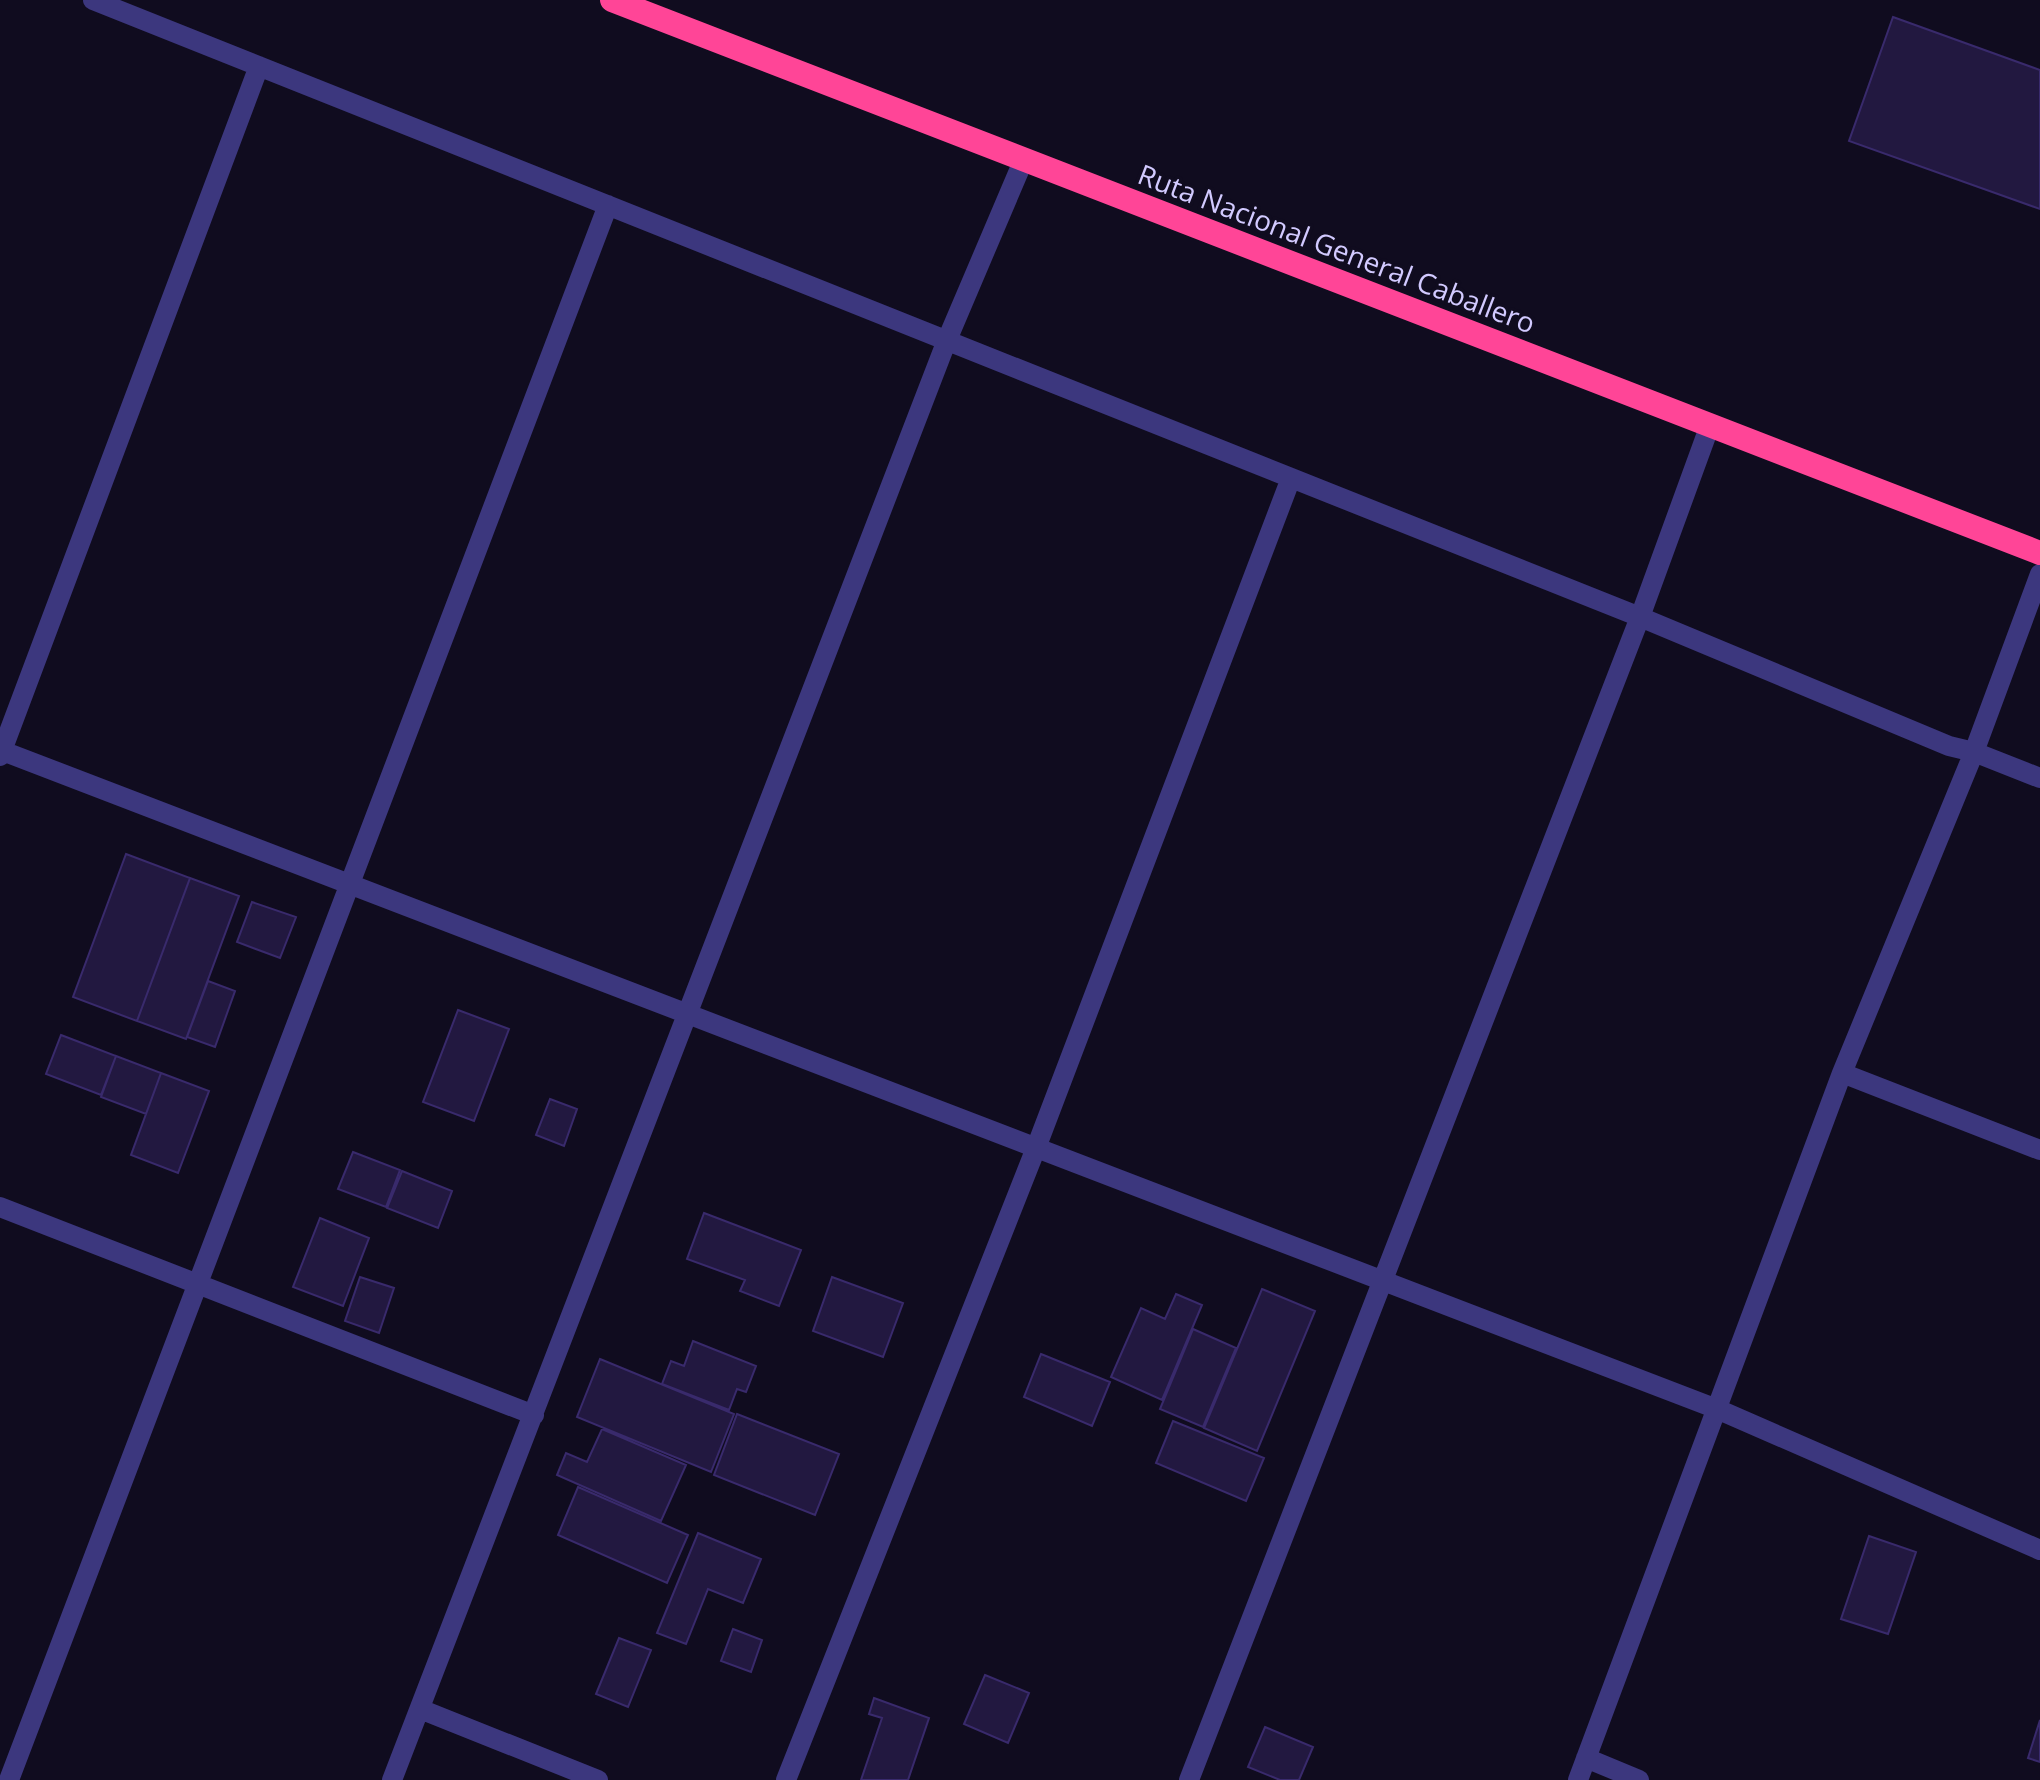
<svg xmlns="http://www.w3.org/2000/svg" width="2040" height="1780" viewBox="0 0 2040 1780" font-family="'Open Sans',sans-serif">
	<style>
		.building { fill: #221840; stroke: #392a6c; stroke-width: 2 }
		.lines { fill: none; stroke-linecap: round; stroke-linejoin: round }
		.minor { stroke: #3c377e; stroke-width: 20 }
		.highway { stroke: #ff4597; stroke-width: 24 }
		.labels { text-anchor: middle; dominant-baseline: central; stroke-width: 7; stroke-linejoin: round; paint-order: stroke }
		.street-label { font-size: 28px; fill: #d2caff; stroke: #100c1f }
	</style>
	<rect width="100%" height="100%" fill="#100c1f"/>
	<path class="building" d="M1893 17 2040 70V209L1849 141Z
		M126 854 190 878 137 1021 73 997Z
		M190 878 239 896 186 1039 137 1021Z
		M252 902 296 917 280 958 237 942Z
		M208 981 235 991 215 1047 187 1037Z
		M458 1010 509 1029 474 1121 423 1102Z
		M61 1035 116 1056 101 1095 46 1074Z
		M116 1056 161 1073 146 1114 101 1097Z
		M161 1073 209 1091 178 1173 131 1155Z
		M550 1099 577 1109 564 1146 536 1135Z
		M353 1152 400 1170 386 1207 338 1189Z
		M402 1171 452 1191 438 1228 387 1208Z
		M704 1213 801 1250 779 1306 740 1291 745 1280 687 1259Z
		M320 1218 369 1238 343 1306 293 1287Z
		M360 1277 394 1288 379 1333 345 1321Z
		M832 1277 903 1303 883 1357 813 1331Z
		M1262 1289 1315 1311 1257 1451 1204 1428Z
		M1176 1294 1202 1305 1162 1400 1111 1377 1141 1308 1165 1319Z
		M1193 1329 1236 1348 1203 1427 1160 1409Z
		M693 1341 756 1366 746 1392 737 1389 729 1410 662 1384 671 1361 684 1366Z
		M1041 1354 1110 1382 1092 1426 1024 1397Z
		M600 1359 734 1414 711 1472 577 1417Z
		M737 1414 839 1454 815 1515 714 1475Z
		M1173 1421 1264 1458 1246 1501 1156 1463Z
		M602 1429 686 1465 661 1521 557 1475 566 1453 587 1462Z
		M578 1487 688 1535 667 1583 558 1535Z
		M698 1533 761 1559 743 1603 708 1589 686 1644 657 1633Z
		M1869 1536 1916 1552 1888 1634 1841 1619Z
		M733 1629 762 1640 751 1672 721 1661Z
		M619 1638 651 1650 628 1707 596 1694Z
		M985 1675 1029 1693 1008 1743 964 1724Z
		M874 1698 929 1718 908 1780H861L882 1718 869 1714Z
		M2040 1720V1762L2028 1758Z
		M1265 1727 1313 1747 1299 1780H1280L1248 1767Z"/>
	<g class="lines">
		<path class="minor" d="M93 0 1640 617 1949 746 1974 752 2040 574
			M0 750 1717 1409 2040 1550
			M0 756 259 66
			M1842 1073 2040 1150
			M0 1207 534 1415
			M420 1709 598 1780
			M1586 1758 1639 1780
			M9 1780 608 205
			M392 1780 947 340 1024 159
			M786 1780 1036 1148 1291 478
			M1189 1780 1640 617 1710 425
			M1578 1780 1842 1073 1974 752 2040 778"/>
		<path class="highway" d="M612 0 2040 553"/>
	</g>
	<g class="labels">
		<g class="street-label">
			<text transform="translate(1337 248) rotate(21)">Ruta Nacional General Caballero</text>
		</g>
	</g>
</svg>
